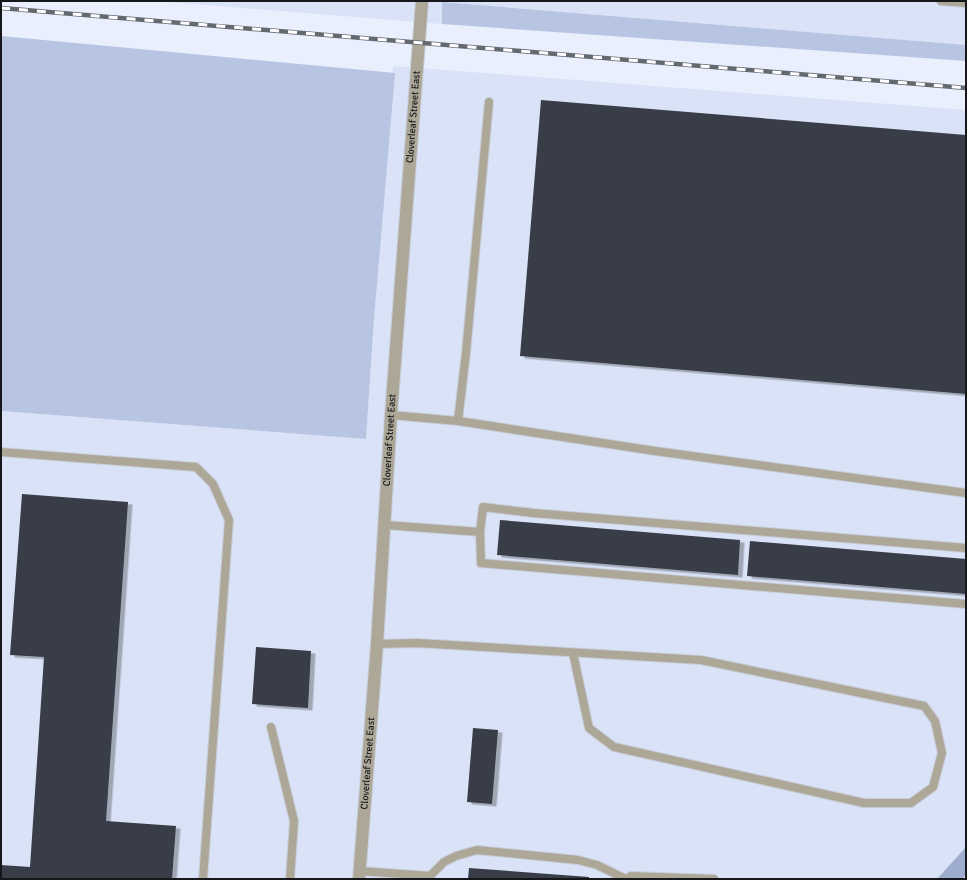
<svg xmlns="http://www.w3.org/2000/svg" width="967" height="880" viewBox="0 0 967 880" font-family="Signika,sans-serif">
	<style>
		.built { fill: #d9e2f6 }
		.green { fill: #b8c5e2 }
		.forest { fill: #9eaccd }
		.building { fill: #393d47; filter: url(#shadow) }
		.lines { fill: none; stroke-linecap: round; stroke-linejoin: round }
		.lane-casing { stroke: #c7ccd8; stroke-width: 10 }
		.street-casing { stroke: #c7ccd8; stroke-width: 14 }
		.lane { stroke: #aca797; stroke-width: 8 }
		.street { stroke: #aca797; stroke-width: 12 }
		.rail-casing { stroke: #64686f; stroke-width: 4.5 }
		.rail { stroke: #fff; stroke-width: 3; stroke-dasharray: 9; stroke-linecap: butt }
		.labels { text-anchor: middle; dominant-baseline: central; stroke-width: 4; stroke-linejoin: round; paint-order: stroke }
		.street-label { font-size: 10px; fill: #15171b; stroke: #fff }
	</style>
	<defs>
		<filter id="shadow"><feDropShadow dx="4.5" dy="2.5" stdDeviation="0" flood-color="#0004"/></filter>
	</defs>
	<rect width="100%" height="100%" fill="#e9effc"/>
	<path class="built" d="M157 1H966V45L443 2 442 24Z
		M393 66 966 110V847L937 879H1V411L366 439 374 319Z"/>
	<path class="green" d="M442 2 966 45V61L442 24Z
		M1 36 395 73 374 319 366 439 1 411Z"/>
	<path class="forest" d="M966 847V875L962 879H937Z"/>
	<path class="building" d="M541 100 966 135V394L520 356Z
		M22 494 128 502 106 821 176 826 172 879H1V865L30 867 44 657 10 655Z
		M500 520 740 540 738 575 497 555Z
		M750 541 966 559V594L747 576Z
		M256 647 311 651 308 708 252 704Z
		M473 728 498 730 492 804 467 802Z
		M469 868 589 877V879H468Z"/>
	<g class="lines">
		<g class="lane-casing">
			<path id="lane" d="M941 1 966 3
				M391 415 458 421 655 451 966 493
				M458 421 466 353 489 102
				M1 452 196 467 213 484 229 520 203 879
				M385 525 480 532 483 507 533 513 966 548
				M480 532 481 563 966 604
				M377 644 417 643 701 660 924 706 935 721 942 753 933 787 911 803H864L614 747 589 728 573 653
				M271 727 294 821 290 879
				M359 871 430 876V879
				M430 876 444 862 456 856 477 850 578 860 597 865 626 879
				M627 879 631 876 714 879"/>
		</g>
		<g class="street-casing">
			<g id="street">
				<path id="s1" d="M359 879 377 644 391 415 422 1"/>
			</g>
		</g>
		<use href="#lane" class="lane"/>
		<use href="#street" class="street"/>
		<g class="rail-casing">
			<path id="rail" d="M1 8 966 88"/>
		</g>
		<use href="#rail" class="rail"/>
	</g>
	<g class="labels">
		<g class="street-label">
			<text stroke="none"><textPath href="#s1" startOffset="764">Cloverleaf Street East</textPath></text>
			<text stroke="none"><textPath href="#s1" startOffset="440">Cloverleaf Street East</textPath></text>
			<text stroke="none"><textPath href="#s1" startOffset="116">Cloverleaf Street East</textPath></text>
		</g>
	</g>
	<rect width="967" height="880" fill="none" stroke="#15171b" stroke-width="4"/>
</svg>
